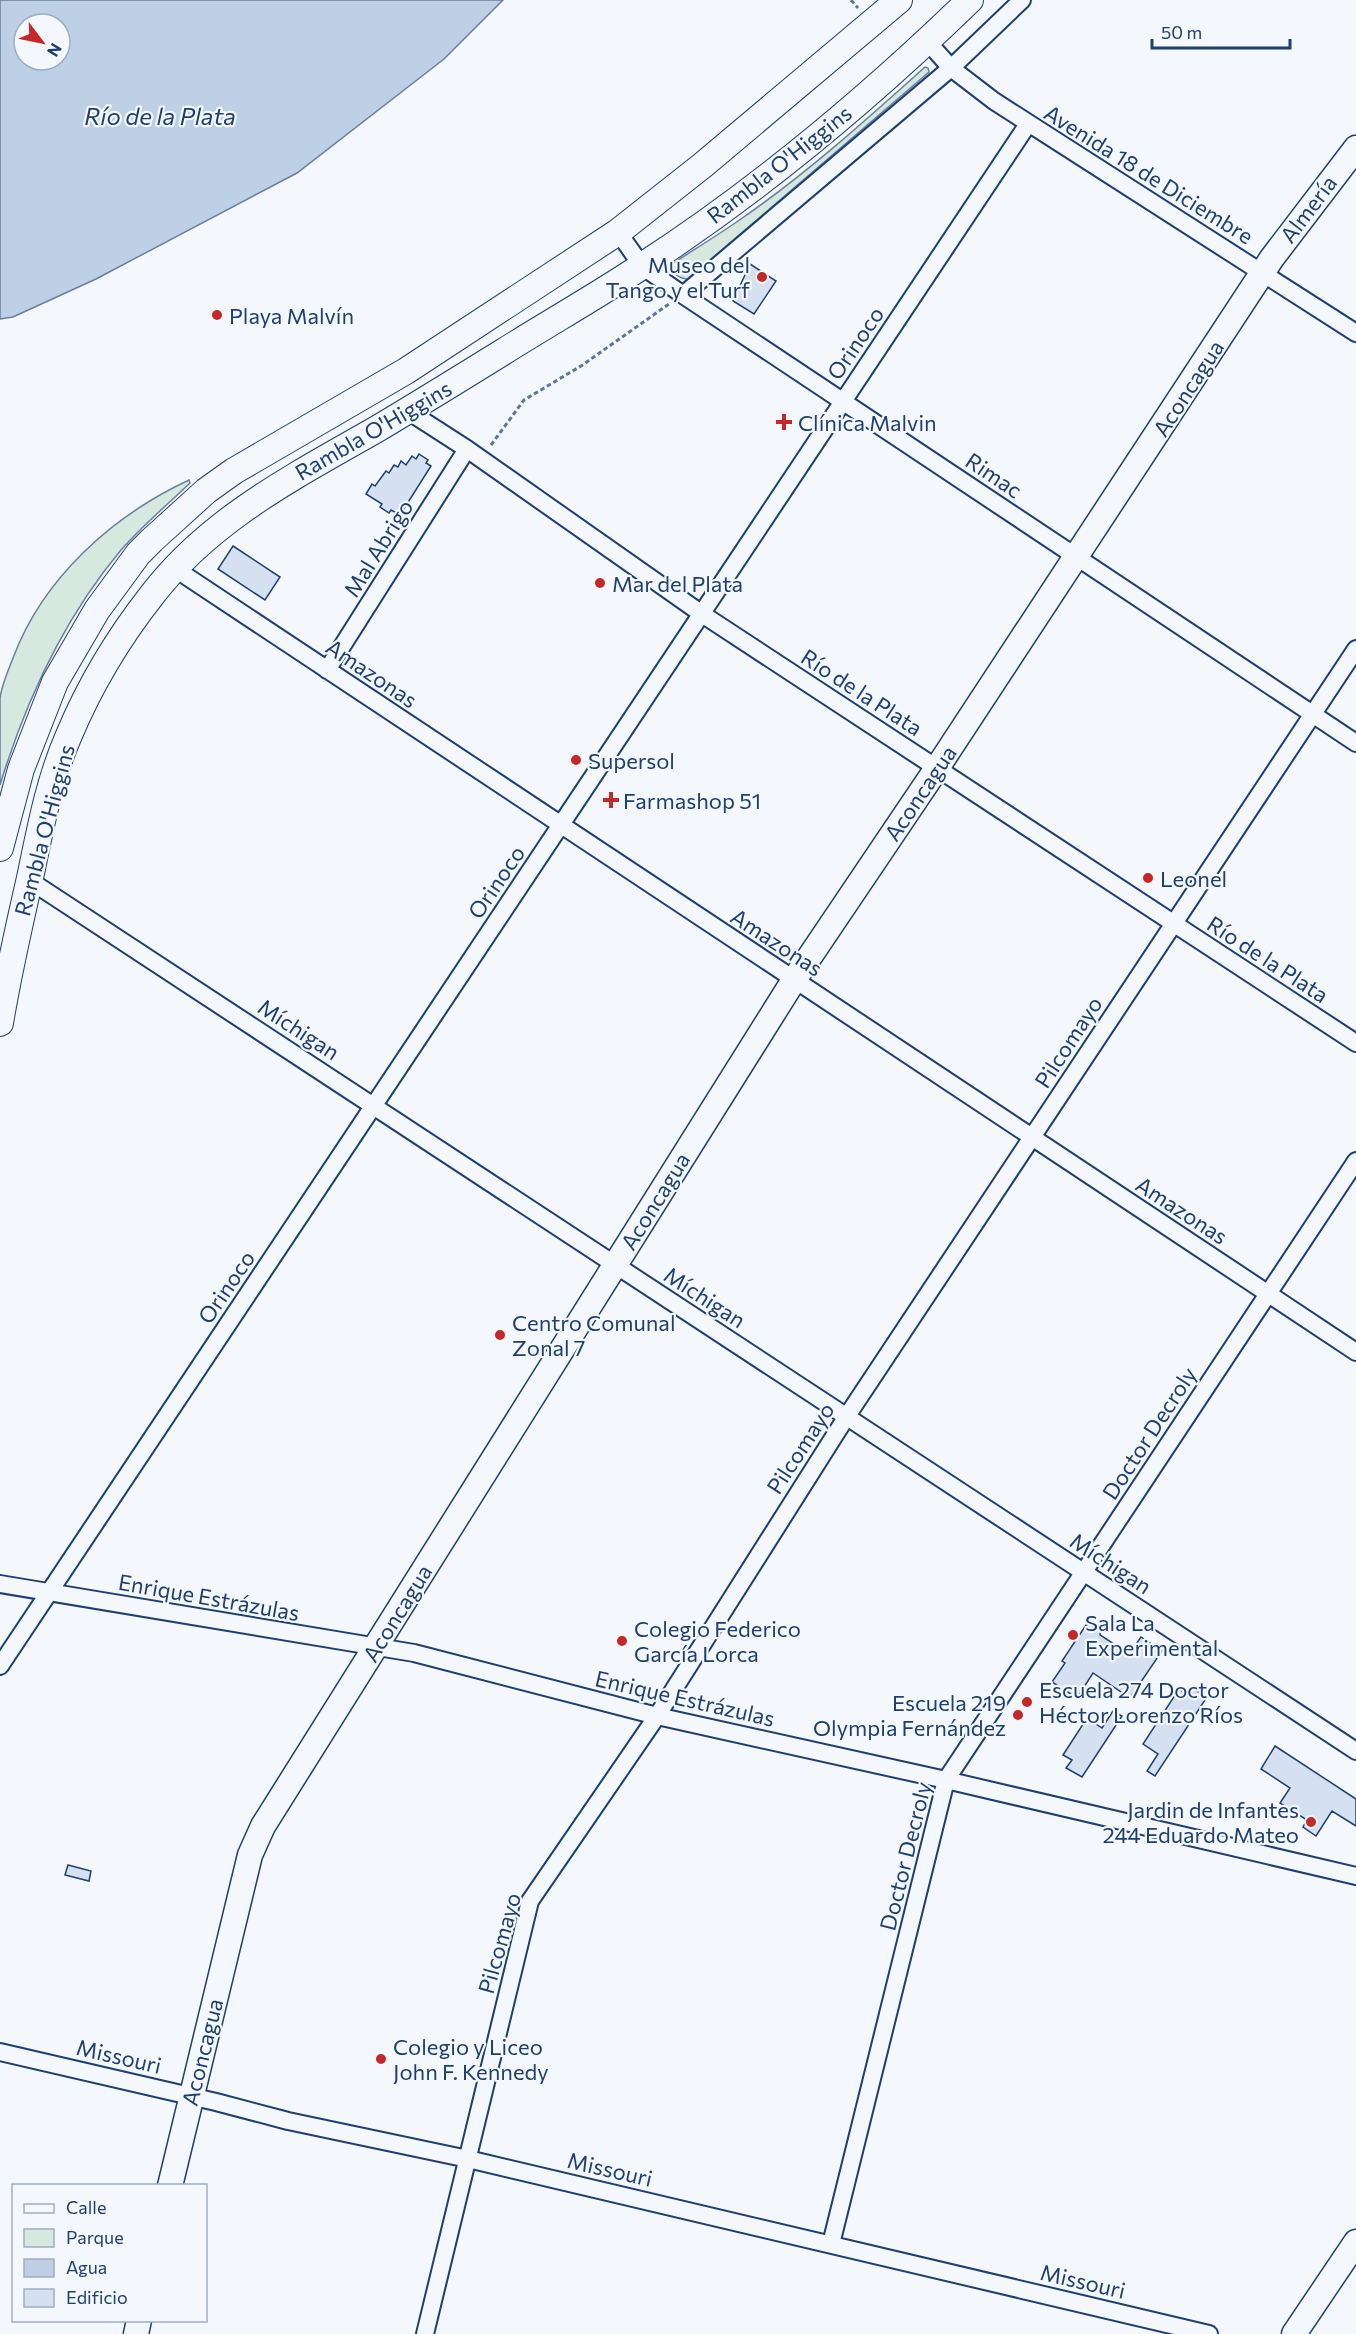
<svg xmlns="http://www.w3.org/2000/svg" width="1356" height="2334" viewBox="0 0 1356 2334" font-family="Commissioner,sans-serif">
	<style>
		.green { fill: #d7e8df; stroke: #687fa3; stroke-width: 1.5 }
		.water { fill: #bed0e5; stroke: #687fa3; stroke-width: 1.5; fill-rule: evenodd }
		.building { fill: #d5e0f0; stroke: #1d3f73; stroke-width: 1.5 }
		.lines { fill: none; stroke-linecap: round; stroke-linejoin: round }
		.street-casing { stroke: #1d3f73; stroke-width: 20 }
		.secondary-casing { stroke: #1d3f73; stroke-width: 27 }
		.primary-casing { stroke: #1d3f73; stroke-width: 28 }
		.path { stroke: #5e769c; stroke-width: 3; stroke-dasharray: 4.5 3; stroke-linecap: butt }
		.street { stroke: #f4f7fb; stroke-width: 16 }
		.secondary { stroke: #f4f7fb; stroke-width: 24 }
		.primary { stroke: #f4f7fb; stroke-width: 26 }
		.poi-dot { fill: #c62828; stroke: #f4f7fb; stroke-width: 2 }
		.labels { text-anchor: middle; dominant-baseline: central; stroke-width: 4.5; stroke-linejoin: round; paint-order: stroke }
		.street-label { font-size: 22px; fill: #1d3f73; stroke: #f4f7fb }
		.poi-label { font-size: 22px; fill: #1d3f73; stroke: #f4f7fb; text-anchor: start }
		.water-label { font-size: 24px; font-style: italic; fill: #1d3f73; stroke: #f4f7fb }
	</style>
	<rect width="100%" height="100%" fill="#f4f7fb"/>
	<path class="green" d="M925 67 928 68 929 72 688 279C680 279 672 273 670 266L672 264C695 249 718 235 741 219 806 174 866 120 925 67Z
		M189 480 190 483C167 505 142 526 121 550 64 618 26 700 0 785 0 759 0 722 0 698 2 684 8 671 13 658 43 578 112 516 189 480Z"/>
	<path class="water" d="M0 0H503L444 59 297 173 96 279 13 317 0 319ZM24 24H60V60H24Z"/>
	<path class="building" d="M750 264 776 281 754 314 733 301Z
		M419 454 428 460 426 463 431 466 400 515 391 510 389 513 380 507 382 504 366 494 372 484 375 486 386 471 389 473 394 465 398 467 401 461 406 465 412 456 416 459Z
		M233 546 280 577 265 600 218 569Z
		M1094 1622 1101 1628 1100 1635 1129 1654 1141 1637 1162 1651 1130 1698 1093 1673 1077 1698 1052 1682 1065 1663 1062 1661 1086 1625Z
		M1192 1688 1207 1697 1155 1776 1147 1771 1158 1754 1143 1744 1179 1689 1187 1695Z
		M1113 1711 1122 1716 1082 1777 1066 1768 1072 1760 1063 1755 1087 1718 1102 1728Z
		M1275 1746 1356 1799V1826L1332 1811 1316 1836 1303 1827 1307 1820 1280 1803 1290 1788 1261 1769Z
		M68 1865 91 1871 89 1881 65 1875Z"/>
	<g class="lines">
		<g class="street-casing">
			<path id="street" d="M927 41 951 68 994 101 1356 333
				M618 232 642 266 683 295 1356 743
				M683 295 951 68 1022 0
				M408 411 467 449 702 614 1356 1043
				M174 568 1356 1352
				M327 670 467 449
				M29 880 1356 1751
				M0 1584 414 1653 657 1716 946 1780 1356 1876
				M0 1666 1028 124
				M0 2052 216 2102 288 2121 468 2159 1209 2334
				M831 2244 946 1780 1356 1161
				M425 2334 530 1901 657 1716 847 1416 1356 649"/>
		</g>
		<g class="secondary-casing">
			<path id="secondary" d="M170 2186 250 1855 263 1826 794 980 937 768 1272 258 1356 148
				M136 2334 139 2320
				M1294 2334 1356 2242"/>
		</g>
		<g class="primary-casing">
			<path id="primary" d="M0 848 21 769 55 682 97 610 138 554 152 540 206 491 234 471 406 371 618 232 703 165 899 0
				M0 1023C8 974 19 926 30 878 40 830 49 780 69 735 90 685 119 637 152 595 210 519 295 476 377 429 419 404 461 378 503 352 549 323 597 296 642 266 759 190 869 98 970 0"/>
		</g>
		<path class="path" d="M851 0 858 8
			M491 445 524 400 581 366 669 304"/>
		<use href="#street" class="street"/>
		<use href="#secondary" class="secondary"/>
		<use href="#primary" class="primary"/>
	</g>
	<g class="poi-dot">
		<circle cx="762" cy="277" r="6"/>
		<circle cx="217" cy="315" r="6"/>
		<path d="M781 413h6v6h6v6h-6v6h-6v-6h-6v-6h6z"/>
		<circle cx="600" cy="583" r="6"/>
		<circle cx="576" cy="760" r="6"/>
		<path d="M608 791h6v6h6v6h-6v6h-6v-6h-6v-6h6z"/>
		<circle cx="1148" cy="878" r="6"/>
		<circle cx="500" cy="1335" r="6"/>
		<circle cx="1073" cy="1635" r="6"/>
		<circle cx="622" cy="1641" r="6"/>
		<circle cx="1027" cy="1702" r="6"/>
		<circle cx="1018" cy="1715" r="6"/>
		<circle cx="1311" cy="1822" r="6"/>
		<circle cx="381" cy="2059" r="6"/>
	</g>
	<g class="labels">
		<g class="street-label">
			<text transform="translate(779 164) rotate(-38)">Rambla O'Higgins</text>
			<text transform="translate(1149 174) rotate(32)">Avenida 18 de Diciembre</text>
			<text transform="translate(1308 209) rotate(-53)">Almería</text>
			<text transform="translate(855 343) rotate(-56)">Orinoco</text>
			<text transform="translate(1188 388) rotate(-57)">Aconcagua</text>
			<text transform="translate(373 430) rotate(-30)">Rambla O'Higgins</text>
			<text transform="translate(994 475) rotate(34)">Rimac</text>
			<text transform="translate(378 548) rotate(-58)">Mal Abrigo</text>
			<text transform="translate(372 673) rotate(34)">Amazonas</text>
			<text transform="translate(862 692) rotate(33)">Río de la Plata</text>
			<text transform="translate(920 793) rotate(-56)">Aconcagua</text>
			<text transform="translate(44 830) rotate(-75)">Rambla O'Higgins</text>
			<text transform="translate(496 882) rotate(-56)">Orinoco</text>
			<text transform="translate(777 942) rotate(33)">Amazonas</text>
			<text transform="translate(1268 959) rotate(33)">Río de la Plata</text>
			<text transform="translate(299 1029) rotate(33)">Míchigan</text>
			<text transform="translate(1068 1042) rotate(-57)">Pilcomayo</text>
			<text transform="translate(655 1201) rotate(-58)">Aconcagua</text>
			<text transform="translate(1182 1210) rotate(33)">Amazonas</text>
			<text transform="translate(226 1287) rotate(-56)">Orinoco</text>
			<text transform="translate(705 1297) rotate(33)">Míchigan</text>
			<text transform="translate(1149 1433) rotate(-57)">Doctor Decroly</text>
			<text transform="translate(800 1448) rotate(-57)">Pilcomayo</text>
			<text transform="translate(1111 1563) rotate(33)">Míchigan</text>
			<text transform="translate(209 1597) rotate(10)">Enrique Estrázulas</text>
			<text transform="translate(397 1613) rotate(-58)">Aconcagua</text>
			<text transform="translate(685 1698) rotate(13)">Enrique Estrázulas</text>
			<text transform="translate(905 1856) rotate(-76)">Doctor Decroly</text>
			<text transform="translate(499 1943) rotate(-74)">Pilcomayo</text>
			<text transform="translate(202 2052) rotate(-76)">Aconcagua</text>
			<text transform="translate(119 2056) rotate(13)">Missouri</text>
			<text transform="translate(610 2169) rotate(13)">Missouri</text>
			<text transform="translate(1083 2281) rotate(13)">Missouri</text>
		</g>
		<g class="poi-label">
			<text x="750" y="264" text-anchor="end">Museo del<tspan x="750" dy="25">Tango y el Turf</tspan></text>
			<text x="229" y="315">Playa Malvín</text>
			<text x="798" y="422">Clínica Malvin</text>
			<text x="612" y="583">Mar del Plata</text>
			<text x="588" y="760">Supersol</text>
			<text x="623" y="800">Farmashop 51</text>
			<text x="1160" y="878">Leonel</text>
			<text x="512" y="1322">Centro Comunal<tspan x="512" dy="25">Zonal 7</tspan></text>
			<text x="1085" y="1622">Sala La<tspan x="1085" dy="25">Experimental</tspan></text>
			<text x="634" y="1628">Colegio Federico<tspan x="634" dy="25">García Lorca</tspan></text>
			<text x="1039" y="1689">Escuela 274 Doctor<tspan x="1039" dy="25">Héctor Lorenzo Ríos</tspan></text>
			<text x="1006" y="1702" text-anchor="end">Escuela 219<tspan x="1006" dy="25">Olympia Fernández</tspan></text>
			<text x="1299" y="1809" text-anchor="end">Jardin de Infantes<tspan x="1299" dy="25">244 Eduardo Mateo</tspan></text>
			<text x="393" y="2046">Colegio y Liceo<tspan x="393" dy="25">John F. Kennedy</tspan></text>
		</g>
		<g class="water-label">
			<text x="160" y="115">Río de la Plata</text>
		</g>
	</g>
	<rect x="12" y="2184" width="195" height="138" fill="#f4f7fb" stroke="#9eadc5" stroke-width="1.5"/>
	<rect x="24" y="2204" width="30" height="9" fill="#f4f7fb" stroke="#9eadc5" stroke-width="1.5"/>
	<text x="66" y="2214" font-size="18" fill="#1d3f73">Calle</text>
	<rect x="24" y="2229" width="30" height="18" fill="#d7e8df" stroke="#9eadc5" stroke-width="1.5"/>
	<text x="66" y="2244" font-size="18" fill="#1d3f73">Parque</text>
	<rect x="24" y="2259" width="30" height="18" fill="#bed0e5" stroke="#9eadc5" stroke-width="1.5"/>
	<text x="66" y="2274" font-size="18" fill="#1d3f73">Agua</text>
	<rect x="24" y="2289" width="30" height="18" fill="#d5e0f0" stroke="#9eadc5" stroke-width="1.5"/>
	<text x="66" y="2304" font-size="18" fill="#1d3f73">Edificio</text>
	<g transform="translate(42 42) rotate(122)"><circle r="28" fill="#f4f7fb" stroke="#9eadc5" stroke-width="1.5"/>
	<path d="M0-4.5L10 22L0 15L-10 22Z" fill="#c62828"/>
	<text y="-9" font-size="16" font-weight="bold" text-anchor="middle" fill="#1d3f73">N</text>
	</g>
	<path d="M1152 39v9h138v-9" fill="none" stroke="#1d3f73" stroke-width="3"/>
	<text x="1161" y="39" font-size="18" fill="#1d3f73" stroke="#f4f7fb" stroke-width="4.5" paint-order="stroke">50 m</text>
</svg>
